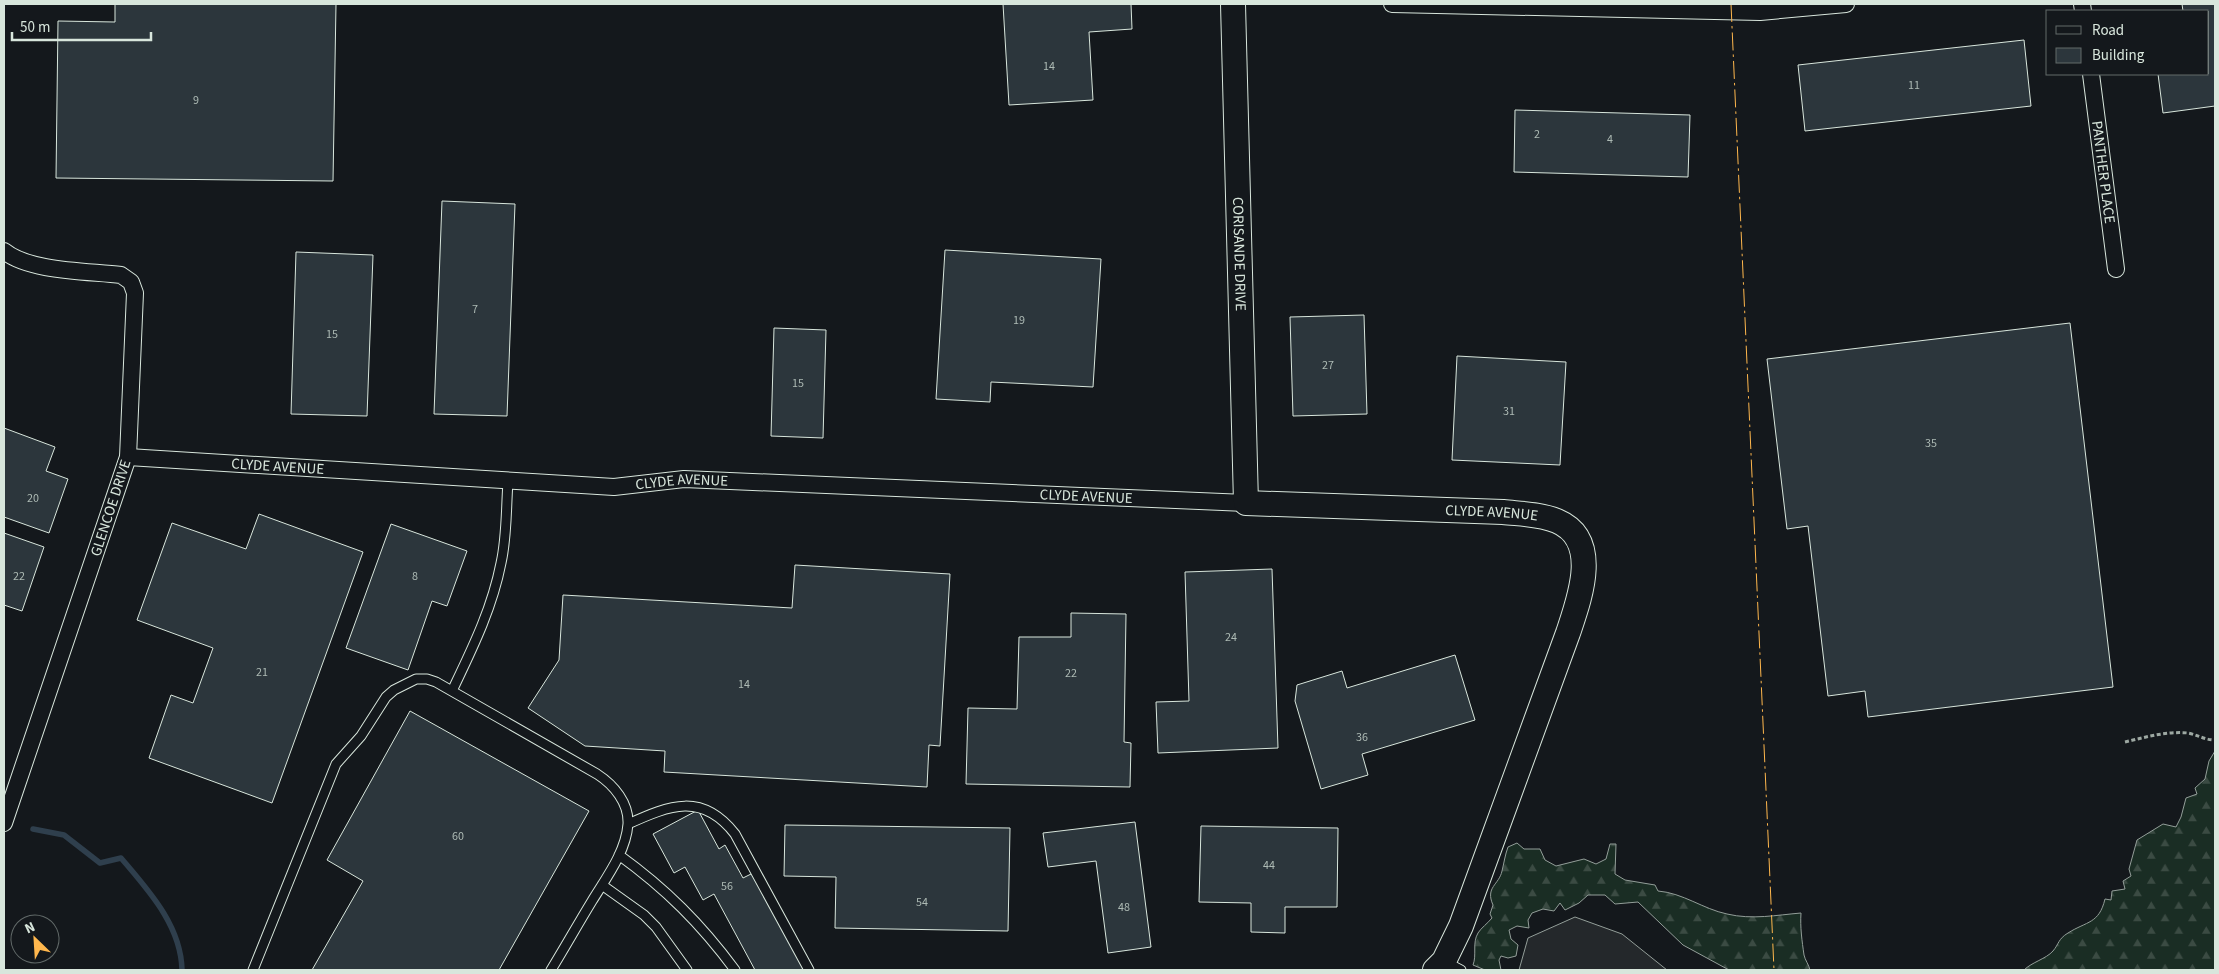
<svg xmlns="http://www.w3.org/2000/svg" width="2219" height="974" viewBox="0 0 2219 974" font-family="'Source Sans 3',sans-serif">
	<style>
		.forest { fill: url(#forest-firs); stroke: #939e99 }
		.parking { fill: #24282b; stroke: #939e99 }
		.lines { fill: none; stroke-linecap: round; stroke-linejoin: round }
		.stream { stroke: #2f3f4d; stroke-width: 5.5 }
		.building { fill: #2c363c; stroke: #d8e6dc }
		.lane-casing { stroke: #d8e6dc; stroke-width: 11 }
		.street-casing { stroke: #d8e6dc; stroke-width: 18 }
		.secondary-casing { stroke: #d8e6dc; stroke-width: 26 }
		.path { stroke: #9da8a2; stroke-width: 3; stroke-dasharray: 4 2.5; stroke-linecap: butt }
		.lane { stroke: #14181c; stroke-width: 9 }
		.street { stroke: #14181c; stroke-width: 16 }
		.secondary { stroke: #14181c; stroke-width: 24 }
		.power { stroke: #ffb74d; stroke-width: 1; stroke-dasharray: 18 4 2.5 4; stroke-linecap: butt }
		.labels { text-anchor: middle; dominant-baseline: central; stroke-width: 4; stroke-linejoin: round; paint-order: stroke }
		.number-label { font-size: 12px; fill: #adbab4 }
		.street-label { font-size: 15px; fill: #d8e6dc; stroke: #14181c }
	</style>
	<defs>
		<pattern id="forest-firs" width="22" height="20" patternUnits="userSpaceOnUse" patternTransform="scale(1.25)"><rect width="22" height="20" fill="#1a2d24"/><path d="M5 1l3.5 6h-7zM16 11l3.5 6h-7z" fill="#3b4b43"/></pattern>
	</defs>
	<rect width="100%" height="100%" fill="#14181c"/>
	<path class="forest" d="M2215 751V970H2024C2032 962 2046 959 2053 951 2059 944 2058 939 2068 933 2087 921 2099 924 2105 899L2111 900 2112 891 2125 889 2123 881 2131 876 2129 869 2137 840 2163 824 2176 827 2181 817 2186 798 2197 794 2195 788 2205 779 2209 761Z
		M1517 843 1524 849H1540L1545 860 1556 866 1584 859 1596 864 1606 859 1610 844H1616L1615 874 1625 880 1655 885 1658 891C1683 893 1703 909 1727 914 1752 920 1777 915 1801 913 1800 927 1802 941 1804 955 1805 960 1809 965 1810 970H1729L1683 945 1638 902 1615 904 1605 895H1588L1579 903 1565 910 1560 903 1554 911 1543 909 1532 913 1528 920 1529 928 1517 926 1509 930 1511 939 1518 945 1516 956 1508 958 1501 956 1499 960 1501 970H1485L1473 965C1477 955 1472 943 1478 933 1481 928 1488 923 1492 918L1490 914 1493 905C1485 887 1499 885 1502 871 1504 863 1505 855 1508 847Z"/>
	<path class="parking" d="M1575 917 1622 934 1667 970H1519L1528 938Z"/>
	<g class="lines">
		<path class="stream" d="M33 829 64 835 100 863 121 858C148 890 181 925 182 970"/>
	</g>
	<path class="building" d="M115 4H336L333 181 56 178 58 21 115 22Z
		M1003 4H1131L1132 29 1089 32 1093 100 1009 105Z
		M2182 4H2215V106L2163 113 2158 74H2208V11H2183Z
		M2024 40 2031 106 1805 131 1798 65Z
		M1515 110 1690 115 1688 177 1514 172Z
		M442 201 515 204 507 416 434 414Z
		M945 250 1101 259 1093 387 991 382 990 402 936 399Z
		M296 252 373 255 367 416 291 414Z
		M1364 315 1367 414 1293 416 1290 317Z
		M2070 323 2113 687 1868 717 1865 691 1828 696 1808 526 1787 529 1767 359Z
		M774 328 826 330 823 438 771 436Z
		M1457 356 1566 362 1560 465 1452 460Z
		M4 428 55 447 46 471 68 479 49 533 4 517Z
		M259 514 363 552 272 803 149 758 171 695 193 703 213 648 137 620 172 523 246 549Z
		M391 524 467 551 447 606 432 601 408 670 346 648Z
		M4 533 44 547 22 611 4 605Z
		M795 565 950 574 940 746 929 745 927 787 664 772 665 751 585 746 528 708 559 660 563 595 792 608Z
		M1272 569 1278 748 1158 753 1156 702 1189 701 1185 572Z
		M1071 613 1126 614 1124 742 1131 743 1130 787 966 784 968 708 1017 709 1019 637H1071Z
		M1455 655 1475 720 1362 754 1368 775 1321 789 1295 701 1297 685 1342 671 1347 688Z
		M410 711 589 811 499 970H312L363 881 327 860Z
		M698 810 719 849 725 845 743 878 753 873 805 970H755L714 894 703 900 685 867 674 873 653 834Z
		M1135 822 1151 947 1108 953 1096 861 1048 867 1043 833Z
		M785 825 1010 828 1008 931 835 928 836 877 784 876Z
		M1201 826 1338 828 1337 907H1285V933L1251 932V903L1199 902Z"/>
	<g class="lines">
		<g class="lane-casing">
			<path id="lane" d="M452 691C472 649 492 609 501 563 507 537 506 508 508 482
				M628 824C670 805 702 792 735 834L809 970
				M619 855C666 889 701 924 735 970
				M602 885 644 915 656 927 687 970
				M1444 961 1461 970
				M253 970 336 764 361 736 386 697 394 690 416 679H427L436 682 597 774C614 785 629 803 628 824 626 852 606 878 592 901 578 924 565 947 551 970"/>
		</g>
		<g class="street-casing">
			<g id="street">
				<path d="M1392 4 1760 12 1846 4"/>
				<path d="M2082 4 2083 11"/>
				<path id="s1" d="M2091 74 2116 269"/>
				<path d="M4 251C30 272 88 271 121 275L131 282 135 293 128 457 4 823"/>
				<path id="s2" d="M128 457 614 487 684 479 1246 503"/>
			</g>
		</g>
		<g class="secondary-casing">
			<g id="secondary">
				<path id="s3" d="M1233 4 1246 503 1503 512C1521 514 1540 514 1557 521 1602 540 1579 600 1568 633L1461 926 1444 961 1435 970"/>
			</g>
		</g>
		<path class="path" d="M2125 742C2146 737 2167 731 2188 733 2198 735 2205 740 2215 740"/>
		<use href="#lane" class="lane"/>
		<use href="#street" class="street"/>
		<use href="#secondary" class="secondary"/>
		<path class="power" d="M1731 4 1774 970"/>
	</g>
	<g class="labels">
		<g class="number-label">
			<text x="1049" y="66">14</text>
			<text x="1914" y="85">11</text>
			<text x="196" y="100">9</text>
			<text x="1537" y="134">2</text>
			<text x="1610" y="139">4</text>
			<text x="475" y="309">7</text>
			<text x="1019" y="320">19</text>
			<text x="332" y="334">15</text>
			<text x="1328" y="365">27</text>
			<text x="798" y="383">15</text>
			<text x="1509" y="411">31</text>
			<text x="1931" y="443">35</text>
			<text x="33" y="498">20</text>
			<text x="19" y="576">22</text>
			<text x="415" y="576">8</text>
			<text x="1231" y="637">24</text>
			<text x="262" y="672">21</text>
			<text x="1071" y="673">22</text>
			<text x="744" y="684">14</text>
			<text x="1362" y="737">36</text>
			<text x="458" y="836">60</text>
			<text x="1269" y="865">44</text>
			<text x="727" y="886">56</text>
			<text x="922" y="902">54</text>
			<text x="1124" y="907">48</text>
		</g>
		<g class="street-label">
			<text stroke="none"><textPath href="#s1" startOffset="99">PANTHER PLACE</textPath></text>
			<text stroke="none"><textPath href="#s3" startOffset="250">CORISANDE DRIVE</textPath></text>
			<text stroke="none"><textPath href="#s2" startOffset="150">CLYDE AVENUE</textPath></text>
			<text stroke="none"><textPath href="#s2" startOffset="555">CLYDE AVENUE</textPath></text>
			<text stroke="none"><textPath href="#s2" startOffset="960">CLYDE AVENUE</textPath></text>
			<text transform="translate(111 508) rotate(-72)">GLENCOE DRIVE</text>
			<text stroke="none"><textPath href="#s3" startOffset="745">CLYDE AVENUE</textPath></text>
		</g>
	</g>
	<rect width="2219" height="974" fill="none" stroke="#d8e6dc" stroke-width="10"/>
	<rect x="2046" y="10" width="162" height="65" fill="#14181c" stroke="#626a69"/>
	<rect x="2056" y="26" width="25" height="8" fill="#14181c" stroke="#626a69"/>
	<text x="2092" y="35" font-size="15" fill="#d8e6dc">Road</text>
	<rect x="2056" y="48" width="25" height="15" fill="#2c363c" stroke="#626a69"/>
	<text x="2092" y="60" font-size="15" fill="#d8e6dc">Building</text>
	<g transform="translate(35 939) rotate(335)"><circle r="24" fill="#14181c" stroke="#626a69"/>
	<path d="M0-4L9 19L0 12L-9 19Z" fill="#ffb74d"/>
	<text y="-8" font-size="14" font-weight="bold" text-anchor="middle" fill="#d8e6dc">N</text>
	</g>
	<path d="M12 32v8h139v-8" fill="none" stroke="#d8e6dc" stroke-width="2.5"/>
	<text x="20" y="32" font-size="15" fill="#d8e6dc" stroke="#14181c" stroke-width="4" paint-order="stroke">50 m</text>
</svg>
